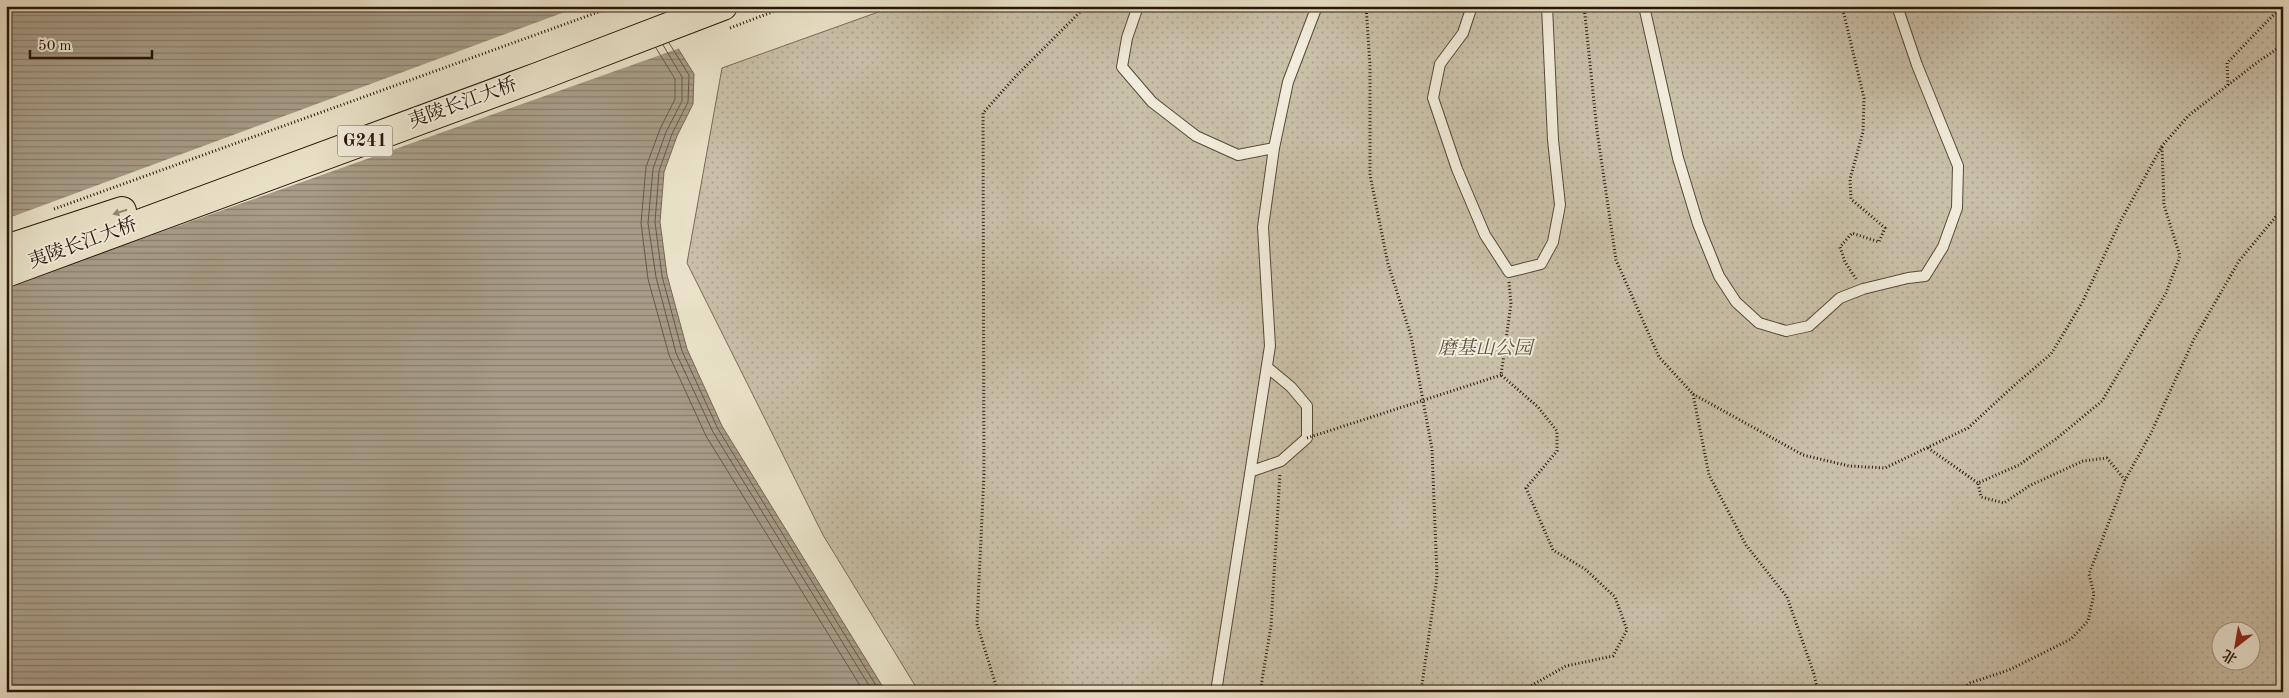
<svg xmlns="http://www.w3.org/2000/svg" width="2289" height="698" viewBox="0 0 2289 698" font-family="'Old Standard TT','Noto Serif SC',serif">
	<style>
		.park { fill: url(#park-dots); stroke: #786a58; fill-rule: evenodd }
		.water { fill: url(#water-rules); stroke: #756655 }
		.pier { fill: #eae3c9 }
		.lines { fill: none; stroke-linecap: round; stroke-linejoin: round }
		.shore { stroke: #685848; stroke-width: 1 }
		.lane-casing { stroke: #584839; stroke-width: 12 }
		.highway-casing { stroke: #281409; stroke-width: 30 }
		.path { stroke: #281409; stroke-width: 3; stroke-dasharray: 1 2.5; stroke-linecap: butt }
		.lane { stroke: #f1eddc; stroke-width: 10 }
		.highway { stroke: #eae3c9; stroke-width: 28 }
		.path-bridge { stroke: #281409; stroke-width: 3; stroke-dasharray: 1 2.5; stroke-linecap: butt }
		.oneway { fill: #938673 }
		.labels { text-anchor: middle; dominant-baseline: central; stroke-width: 4; stroke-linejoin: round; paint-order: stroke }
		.shield { fill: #f1eddc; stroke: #645548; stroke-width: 1 }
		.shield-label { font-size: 18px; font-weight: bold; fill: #281409 }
		.street-label { font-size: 19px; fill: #281409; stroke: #f1eddc }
		.park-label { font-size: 19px; font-style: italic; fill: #605041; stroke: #f1eddc }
	</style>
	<defs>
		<pattern id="park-dots" width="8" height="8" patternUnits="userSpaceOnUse" patternTransform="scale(1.25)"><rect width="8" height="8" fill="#c9c0a8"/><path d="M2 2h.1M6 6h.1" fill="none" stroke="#ada48f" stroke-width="1.8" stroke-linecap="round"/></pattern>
		<pattern id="water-rules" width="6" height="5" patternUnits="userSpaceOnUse" patternTransform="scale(1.25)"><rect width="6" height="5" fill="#a89d88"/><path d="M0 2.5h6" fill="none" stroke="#897f6d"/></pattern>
	</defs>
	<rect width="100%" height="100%" fill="#eae3c9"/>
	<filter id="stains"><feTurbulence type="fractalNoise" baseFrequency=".004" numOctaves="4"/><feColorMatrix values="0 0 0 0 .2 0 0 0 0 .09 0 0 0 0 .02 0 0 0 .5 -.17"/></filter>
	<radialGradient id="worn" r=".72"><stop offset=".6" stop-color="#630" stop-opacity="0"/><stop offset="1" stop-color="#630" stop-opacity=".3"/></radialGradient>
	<path class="park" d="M895 6H2283V692H919L823 535 687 263 722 68ZM2222 630H2252V660H2222Z"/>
	<path class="water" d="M6 6H657L674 42 694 74 693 104 677 136 664 172 660 222 667 275 687 349 722 426 886 692H6Z"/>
	<path class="pier" d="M581 6H660L680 48 6 287V219Z"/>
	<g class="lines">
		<path class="shore" d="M669 43 689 75 688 102 672 134 659 171 655 222 662 276 682 351 718 429 880 692
			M663 45 682 77V101L666 132 653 169 648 223 656 277 676 353 713 432 873 692
			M656 48 675 79V99L660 129 646 167 641 223 648 279 669 355 706 436 864 692"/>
		<g class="lane-casing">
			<path id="lane" d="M1138 6 1127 38 1122 67 1152 102 1196 136 1238 155 1274 148
				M1472 6 1463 33 1440 64 1433 98 1457 169 1485 235 1509 272 1541 264 1553 242 1560 205 1553 140 1547 6
				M1644 6 1678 158 1698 224 1719 276 1736 302 1759 323 1786 331 1809 326 1840 298 1863 289 1908 278 1925 276 1943 247 1957 208 1958 166 1917 65 1897 6
				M1252 471 1281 461 1307 438V406L1291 387 1267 367
				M1216 692 1270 346 1263 227 1274 148 1288 82 1317 6"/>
		</g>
		<g class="highway-casing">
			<path id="highway" d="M6 249 122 211
				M6 273 540 76 723 6"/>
		</g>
		<path class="path" d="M1366 6 1370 65V175L1388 264 1411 336 1432 449 1437 577 1421 692
			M1584 6 1597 131 1616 260 1659 357 1693 394 1709 475 1746 545 1787 597 1814 674 1818 692
			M1842 6 1864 98 1863 132 1850 179 1851 199 1885 228 1879 242 1852 233 1840 247 1845 262 1856 279
			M730 28 788 6
			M2228 85 2227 63 2282 6
			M54 209 615 6
			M1509 282 1511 304 1501 375 1538 407 1557 431V451L1526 488 1553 550 1585 569 1615 597 1627 630 1613 656 1566 666 1520 692
			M1693 394 1803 455 1849 466 1885 468 1968 428 2018 382 2051 354 2082 303 2120 222 2162 146 2188 116 2259 61 2283 45
			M1928 448 1978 483
			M2125 480 2107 458 2083 461 2029 486 2004 503 1981 497 1978 483 2019 465 2056 439 2102 401 2166 293 2180 256 2164 205 2162 146
			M998 692 977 624 984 474 983 113 1016 76 1086 6
			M1260 692 1271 626 1280 473
			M1959 692 1970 683 2009 670 2071 639 2088 621 2094 594 2089 574 2125 480 2151 433 2194 339 2239 261 2283 208"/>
		<use href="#lane" class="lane"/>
		<use href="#highway" class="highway"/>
		<path class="path-bridge" d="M1307 438 1501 375"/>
	</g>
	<defs><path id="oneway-solid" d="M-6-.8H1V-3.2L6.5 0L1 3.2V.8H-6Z" transform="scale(1.25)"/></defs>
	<use class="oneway" href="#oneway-solid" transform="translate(120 212) rotate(162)"/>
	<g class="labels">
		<rect class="shield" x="337.5" y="125.5" width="55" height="31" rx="4"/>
		<g class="shield-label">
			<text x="365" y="141">G241</text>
		</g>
		<g class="street-label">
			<text transform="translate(463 104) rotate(-20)">夷陵长江大桥</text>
			<text transform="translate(83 244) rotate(-20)">夷陵长江大桥</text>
		</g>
		<g class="park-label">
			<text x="1485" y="349">磨基山公园</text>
		</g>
	</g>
	<rect width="2289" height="698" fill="none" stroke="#eae3c9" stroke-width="25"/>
	<rect x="8" y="8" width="2274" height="683" fill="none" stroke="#281409" stroke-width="2.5"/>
	<rect x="12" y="12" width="2264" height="673" fill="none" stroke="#281409"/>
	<g transform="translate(2236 646) rotate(211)"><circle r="24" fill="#f1eddc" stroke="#a19688"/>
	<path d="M0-4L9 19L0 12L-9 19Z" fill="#8f2418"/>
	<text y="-8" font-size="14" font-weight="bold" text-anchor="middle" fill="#281409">北</text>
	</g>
	<path d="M30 50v8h122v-8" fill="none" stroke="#281409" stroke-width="2.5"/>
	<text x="38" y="50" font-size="15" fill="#281409" stroke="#f1eddc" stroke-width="4" paint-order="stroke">50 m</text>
	<rect width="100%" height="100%" filter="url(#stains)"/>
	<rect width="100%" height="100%" fill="url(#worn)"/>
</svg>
